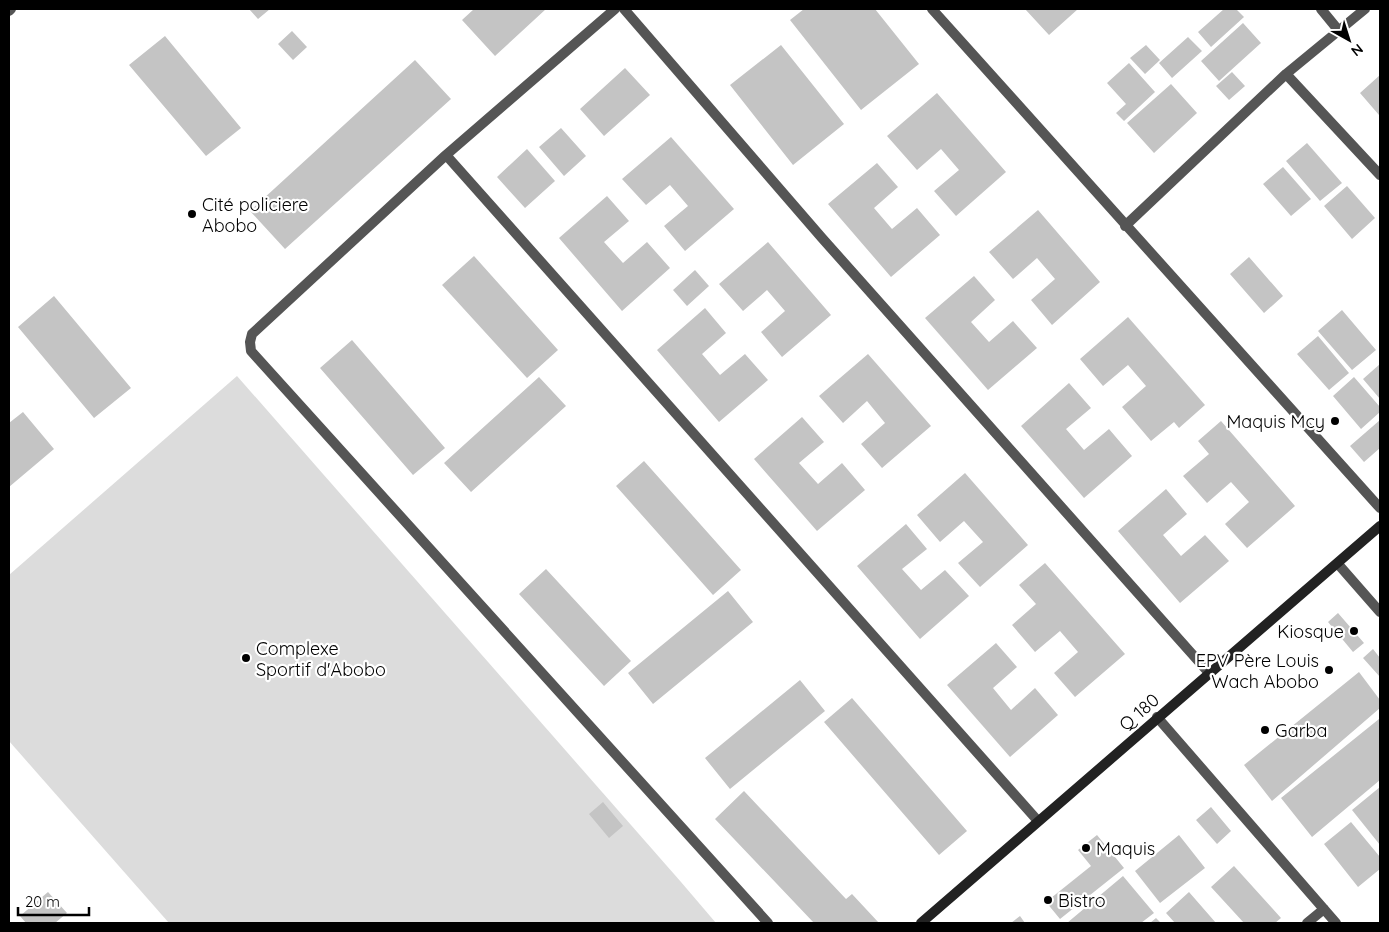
<svg xmlns="http://www.w3.org/2000/svg" width="1389" height="932" viewBox="0 0 1389 932" font-family="Quicksand,sans-serif">
	<style>
		.green { fill: #dcdcdc }
		.building { fill: #c4c4c4 }
		.lines { fill: none; stroke-linecap: round; stroke-linejoin: round }
		.street { stroke: #555; stroke-width: 10 }
		.secondary { stroke: #222; stroke-width: 10 }
		.poi-dot { fill: #000; stroke: #fff; stroke-width: 2 }
		.labels { text-anchor: middle; dominant-baseline: central; stroke-width: 4.5; stroke-linejoin: round; paint-order: stroke }
		.poi-label { font-size: 18px; fill: #000; stroke: #fff; text-anchor: start }
		.street-label { font-size: 18px; fill: #000; stroke: #fff }
	</style>
	<rect width="100%" height="100%" fill="#fff"/>
	<path class="green" d="M237 376 681 882 716 923H169L9 741V575Z"/>
	<path class="building" d="M249 9H270L258 19Z
		M474 9H546L495 56 462 20Z
		M804 9H875L919 64 861 110 790 20Z
		M1025 9H1078L1049 35Z
		M1224 9H1236L1244 17 1211 47 1198 32Z
		M1243 23 1261 43 1219 81 1201 61Z
		M292 31 307 47 293 60 278 44Z
		M165 36 241 128 206 156 129 65Z
		M1188 37 1202 51 1172 78 1159 63Z
		M781 45 844 124 793 165 730 85Z
		M1146 45 1160 60 1145 74 1130 58Z
		M415 60 451 99 285 249 250 211Z
		M1129 63 1155 92 1124 121 1116 113 1126 104 1107 83Z
		M625 68 650 95 604 136 580 109Z
		M1232 72 1245 86 1229 100 1216 86Z
		M1380 75V114L1379 115 1360 93Z
		M1171 84 1197 113 1154 153 1127 123Z
		M937 93 1006 172 956 216 934 191 959 170 941 149 917 170 887 136Z
		M561 128 586 156 564 176 539 147Z
		M671 137 734 209 685 251 664 226 688 206 670 185 646 205 622 179Z
		M1307 143 1342 183 1320 201 1286 161Z
		M527 149 555 181 525 208 497 177Z
		M877 163 898 187 874 208 892 229 917 208 940 235 891 277 828 204Z
		M1283 167 1311 199 1291 216 1263 184Z
		M1347 186 1375 218 1352 239 1324 206Z
		M607 196 629 221 604 242 623 263 647 242 670 268 622 311 559 238Z
		M1038 210 1100 282 1052 325 1031 300 1055 279 1037 258 1013 279 989 252Z
		M768 242 831 315 782 357 761 332 785 311 767 290 743 311 719 284Z
		M474 256 558 350 527 378 442 285Z
		M1249 257 1283 296 1264 313 1230 274Z
		M695 270 709 286 687 306 673 290Z
		M974 276 995 300 971 322 989 342 1013 321 1037 348 988 390 925 318Z
		M54 296 131 388 94 418 18 327Z
		M705 308 726 333 702 354 720 375 745 354 768 380 719 422 657 350Z
		M1342 310 1376 350 1352 370 1318 331Z
		M1128 317 1205 405 1179 428 1174 422 1151 441 1122 407 1146 386 1128 365 1103 386 1080 359Z
		M1318 336 1349 373 1329 390 1297 354Z
		M352 340 445 448 413 475 320 368Z
		M868 354 931 426 882 468 861 444 885 423 867 401 843 423 819 396Z
		M1380 364V399L1363 379Z
		M539 377 566 406 471 492 444 463Z
		M1354 377 1380 407V412L1361 429 1333 396Z
		M1069 383 1091 408 1066 429 1084 450 1109 429 1132 456 1084 498 1021 426Z
		M23 412 54 449 9 487V423Z
		M802 417 824 442 799 463 818 484 842 463 865 490 817 531 754 459Z
		M1380 420V448L1364 462 1350 446Z
		M1221 421 1295 506 1247 548 1225 524 1249 502 1231 482 1207 503 1183 476 1209 454 1198 441Z
		M644 461 741 570 713 595 616 486Z
		M965 473 1028 545 980 587 958 563 983 542 964 521 940 542 917 515Z
		M1166 489 1187 514 1163 535 1181 556 1205 535 1229 561 1180 603 1118 531Z
		M906 524 927 549 902 569 921 590 945 570 969 596 920 639 857 566Z
		M1045 563 1125 654 1075 697 1054 673 1078 652 1060 631 1035 652 1012 625 1036 604 1019 585Z
		M546 569 631 661 604 686 519 594Z
		M728 591 753 622 653 704 628 673Z
		M1338 613 1364 643 1353 652 1328 622Z
		M996 643 1017 667 993 688 1011 710 1035 688 1058 715 1010 757 947 685Z
		M1373 649 1380 658V677L1363 658Z
		M1359 672 1380 700V708L1272 801 1244 765Z
		M800 680 825 711 730 789 705 758Z
		M852 698 967 831 939 855 824 722Z
		M1379 719 1380 780 1312 837 1281 798Z
		M1380 787V845L1352 810Z
		M744 791 846 899 852 894 879 923H814L715 819Z
		M603 802 623 826 609 838 589 814Z
		M1211 807 1231 831 1217 844 1196 820Z
		M1351 822 1380 857V869L1358 887 1324 844Z
		M1097 835 1124 868 1060 919 1046 902 1091 866 1078 850Z
		M1179 835 1205 868 1160 903 1135 871Z
		M1234 866 1281 918 1275 923H1244L1211 887Z
		M1123 876 1154 913 1141 923H1067Z
		M48 892 67 913 55 923H26L20 916Z
		M1189 892 1216 923H1175L1166 913Z
		M1020 916 1025 923H1011Z
		M1156 918 1161 923H1150Z"/>
	<g class="lines">
		<path class="street" d="M615 9 446 155 252 334 250 342 251 351 768 923
			M624 9 822 238 1209 673
			M932 9 1380 508
			M1321 9 1339 31
			M9 11 11 9
			M1286 74 1380 175
			M446 155 1038 821
			M1125 226 1286 74 1365 9
			M1338 564 1380 612
			M1157 717 1336 923
			M1307 923 1324 909"/>
		<path class="secondary" d="M921 923 1380 526"/>
	</g>
	<g class="poi-dot">
		<circle cx="192" cy="214" r="5"/>
		<circle cx="1335" cy="421" r="5"/>
		<circle cx="1354" cy="631" r="5"/>
		<circle cx="246" cy="658" r="5"/>
		<circle cx="1329" cy="670" r="5"/>
		<circle cx="1265" cy="730" r="5"/>
		<circle cx="1086" cy="848" r="5"/>
		<circle cx="1048" cy="900" r="5"/>
	</g>
	<g class="labels">
		<g class="poi-label">
			<text x="202" y="204">Cité policiere<tspan x="202" dy="21">Abobo</tspan></text>
			<text x="1325" y="421" text-anchor="end">Maquis Mcy</text>
			<text x="1344" y="631" text-anchor="end">Kiosque</text>
			<text x="256" y="648">Complexe<tspan x="256" dy="21">Sportif d'Abobo</tspan></text>
			<text x="1319" y="660" text-anchor="end">EPV Père Louis<tspan x="1319" dy="21">Wach Abobo</tspan></text>
			<text x="1275" y="730">Garba</text>
			<text x="1096" y="848">Maquis</text>
			<text x="1058" y="900">Bistro</text>
		</g>
		<g class="street-label">
			<text transform="translate(1139 712) rotate(-41)">Q 180</text>
		</g>
	</g>
	<rect width="1389" height="932" fill="none" stroke="#000000" stroke-width="20"/>
	<g transform="translate(1349 40) rotate(141)" stroke="#ffffff" stroke-width="4" paint-order="stroke">
	<path d="M0-4L9 19L0 12L-9 19Z" fill="#000000"/>
	<text y="-8" font-size="14" font-weight="bold" text-anchor="middle" fill="#000000">N</text>
	</g>
	<path d="M18 907v8h71v-8" fill="none" stroke="#000000" stroke-width="2.5"/>
	<text x="25" y="907" font-size="15" fill="#000000" stroke="#ffffff" stroke-width="4" paint-order="stroke">20 m</text>
</svg>
